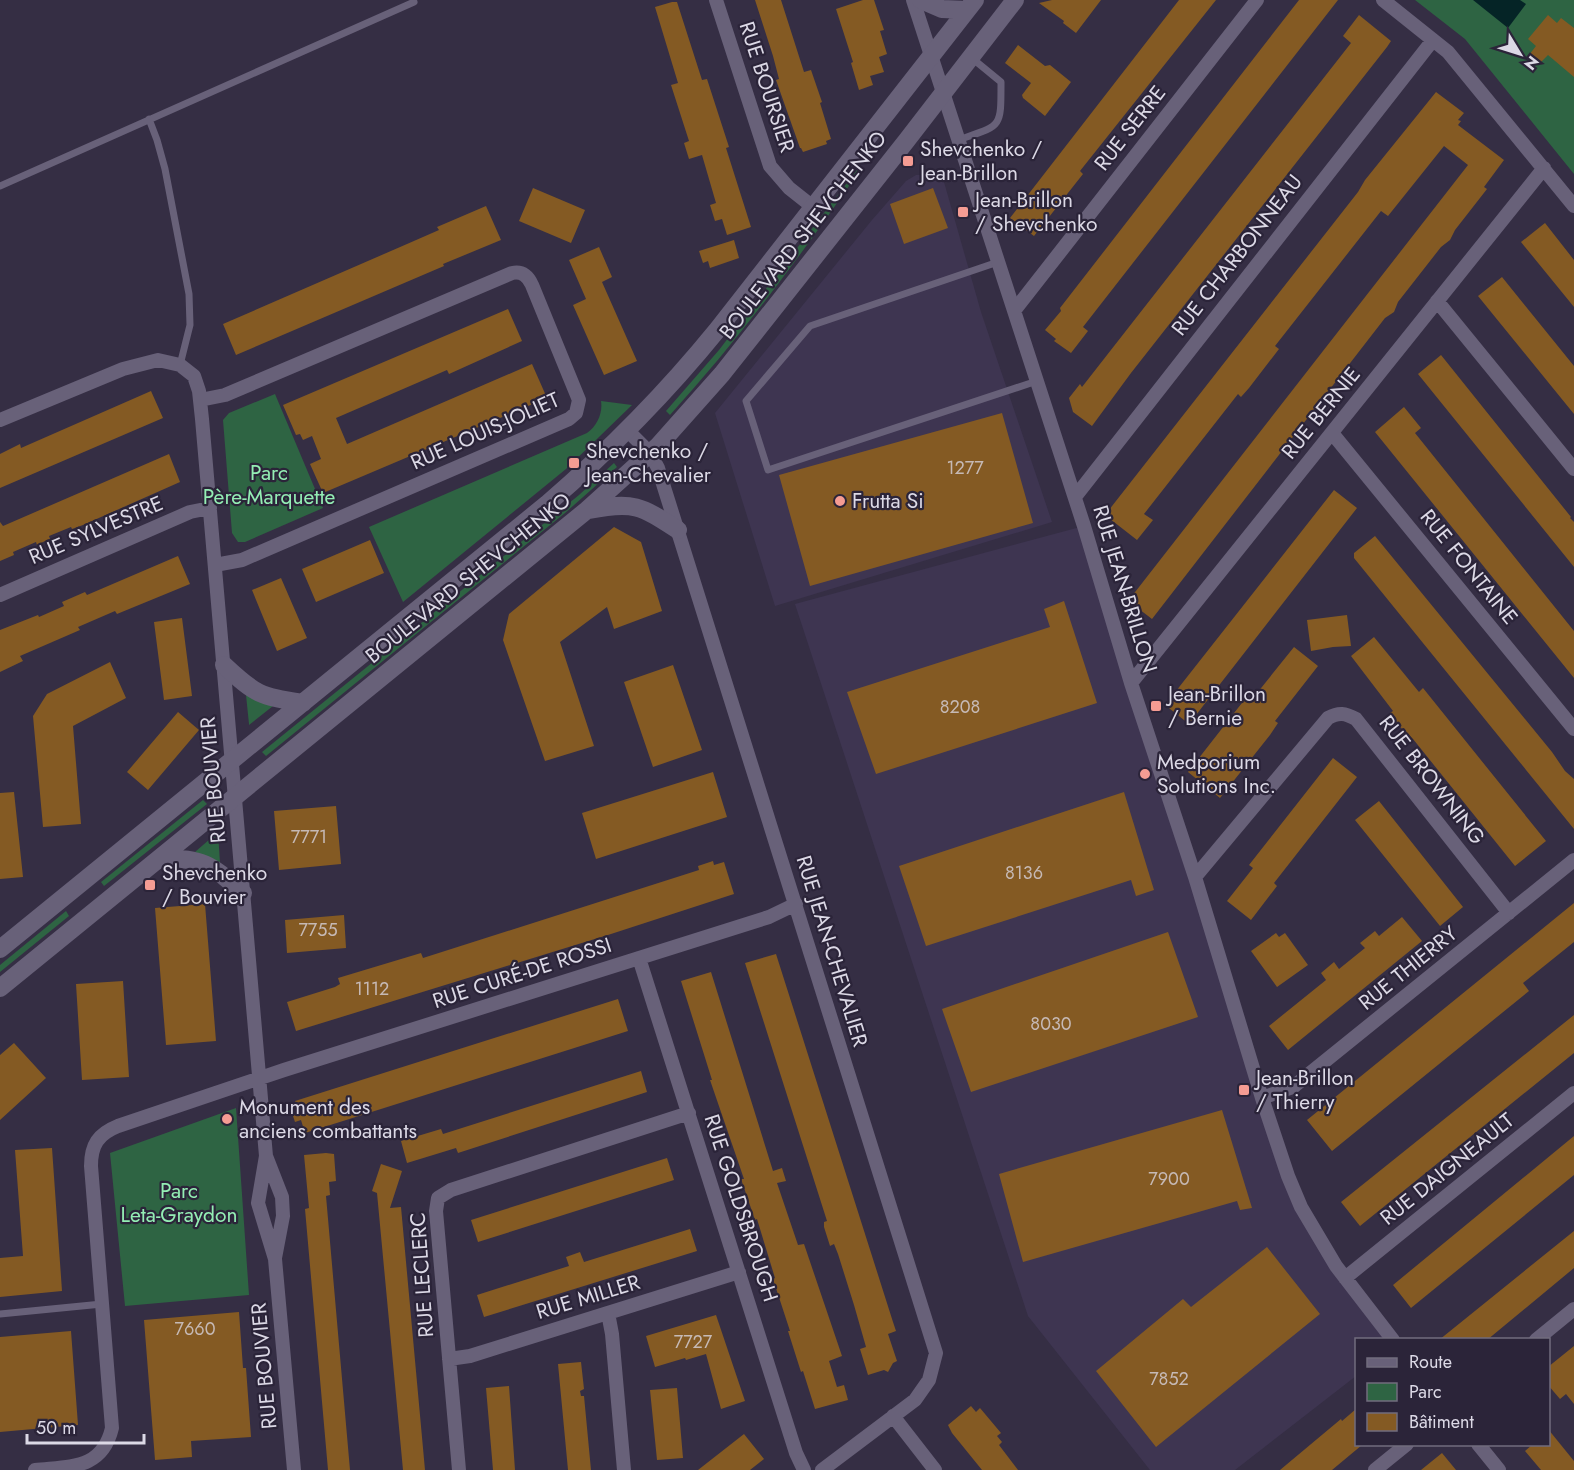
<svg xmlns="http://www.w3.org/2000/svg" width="1574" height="1470" viewBox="0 0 1574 1470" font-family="Jost,sans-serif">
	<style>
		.built { fill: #3e3551 }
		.green { fill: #2e6443 }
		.water { fill: #052426 }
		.building { fill: #845a23 }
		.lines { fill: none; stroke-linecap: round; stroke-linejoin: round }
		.lane { stroke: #686179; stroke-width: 7 }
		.street { stroke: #686179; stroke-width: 14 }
		.secondary { stroke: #686179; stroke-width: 18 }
		.poi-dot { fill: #f59c93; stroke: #2b2439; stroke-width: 2 }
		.labels { text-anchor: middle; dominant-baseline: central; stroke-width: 4.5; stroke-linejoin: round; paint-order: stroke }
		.number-label { font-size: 18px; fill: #c6b9b5 }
		.street-label { font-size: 21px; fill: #dcd9e6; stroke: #2b2439 }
		.poi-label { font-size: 21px; fill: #dcd9e6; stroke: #2b2439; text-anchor: start }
		.park-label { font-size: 21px; fill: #94eeb4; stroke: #2b2439 }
	</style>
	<rect width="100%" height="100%" fill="#352e44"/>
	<path class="built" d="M916 175H934L944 182 981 312 1052 522 775 606 715 413 872 220 906 181Z
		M1084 526 1301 1207 1393 1339 1356 1340V1376L1235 1470H1150L1028 1316 795 604Z"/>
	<path class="green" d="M1415 0H1574V174L1465 39Z
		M860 166 862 167C803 253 740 338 670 415L666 411 719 350Z
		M275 394 323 508 245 542H238L232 533 223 420 229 413Z
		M601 401 632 405 566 469 403 602 369 527 587 433C597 426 603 413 601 401Z
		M614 463 617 467 565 513 266 756 262 752 579 495Z
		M246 695 273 706 249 725V724Z
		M203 800 207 804 104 886 101 882Z
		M218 832 220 863 195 852Z
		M66 911 69 916 0 972V965Z
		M236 1108 249 1295 125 1306 110 1153Z"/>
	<path class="water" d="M1473 0H1520L1526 4 1508 28Z"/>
	<path class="building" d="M755 0H781L804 72 811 70 822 102 820 103 831 139 826 141 827 144 803 152 801 148H800L776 80 779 79 773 56Z
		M863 0H874L884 30 880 31 887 54 879 57 884 72 870 76 873 85 859 90 851 63 853 62 836 9Z
		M1052 0H1101L1076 33 1063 23 1064 21 1039 3Z
		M1179 0H1216L1080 171 1083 174 1034 236 1010 218Z
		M1299 0H1338L1083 327 1088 331 1071 353 1054 341 1056 339 1045 330 1061 311 1060 308Z
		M672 2H677L702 80 707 79 729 147 726 148 751 227 727 235 722 219 715 221 710 205 716 203 702 155 689 159 684 143 689 141 671 85 678 83 655 7Z
		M1359 15 1391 41 1387 47 1131 373 1092 426 1073 412 1069 398 1080 384 1082 387 1351 43 1343 36Z
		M1548 15 1557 23 1561 18 1574 28V77L1548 55 1539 64 1529 55 1536 46 1528 39Z
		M1018 45 1045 66 1050 65 1071 82 1045 116 1023 98 1022 95 1031 83 1005 63Z
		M1436 92 1464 113 1458 120 1461 121 1458 125 1504 160 1484 187 1487 189 1455 230 1450 240 1441 247 1398 302 1394 312 1385 318 1152 619 1135 606 1132 596 1468 165 1444 146 1388 216 1381 211 1275 346 1279 349 1249 388 1241 397 1238 394 1144 514 1153 520 1137 540 1105 515 1358 192 1365 180Z
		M533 188 585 210 571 243 519 221Z
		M933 188 948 228 904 244 890 204Z
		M486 206 501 240 443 264 444 266 236 355 223 324 407 244 439 230 437 227Z
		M1545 223 1574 260V307L1521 242Z
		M734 240 739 258 710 268 708 261 703 263 699 251Z
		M599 247 612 277 602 282 637 361 604 375 573 305 586 299 569 260Z
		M1502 277 1574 366V414L1478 296Z
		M508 309 522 341 449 374 447 370 336 418 347 444 532 364 547 398 323 493 310 464 321 459 312 436 303 440 300 434 296 435 283 405Z
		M1441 355 1571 517 1570 518 1574 522V567L1418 374Z
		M151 391 163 418 0 488V454L20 444 21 448Z
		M1404 407 1421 428 1415 433 1574 631V678L1375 432Z
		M1002 413 1033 523 810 586 779 475Z
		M169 454 180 482 83 525 72 529 71 527 49 536 50 539 43 542 37 545 36 542 13 552 14 555 0 561V522L3 526Z
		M1334 490 1357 508 1189 724 1165 705Z
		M614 527 641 542 662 611 614 629 607 607 560 642 594 746 545 761 503 640 509 614Z
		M1375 536 1552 752 1565 771 1574 779V829L1354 558V553Z
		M370 540 384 573 316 602 302 569Z
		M178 556 190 584 117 614 115 611 78 627 80 630 20 656 23 661 0 672V630L38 615 39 617 64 606 62 602 85 592 87 595Z
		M281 578 307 638 277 651 252 590Z
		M1064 601 1097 703 876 774 847 692 1050 627 1044 609Z
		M1347 615 1351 646 1333 647 1311 651 1307 620Z
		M182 618 192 696 164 700 154 622Z
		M1374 637 1419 692 1423 688 1546 841 1515 866 1413 739 1398 725 1390 713 1393 711 1351 656Z
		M1294 647 1318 666 1275 721 1278 723 1270 735 1220 798 1188 772 1245 699 1249 703Z
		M110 662 126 698 73 726 81 824 43 827 33 716 47 694Z
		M673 665 702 750 653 767 624 682Z
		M178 712 199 730 148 790 127 772Z
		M1333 758 1357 777 1274 883 1277 886 1251 920 1227 901 1253 868 1249 865Z
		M713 772 727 817 596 859 582 813Z
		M14 792 23 877 0 879V793Z
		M1124 792 1154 890 1136 896 1131 880 926 946 899 866Z
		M1379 801 1463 907 1440 926 1355 820Z
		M336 806 341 864 279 870 274 811Z
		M713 861 714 865 724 862 734 894 611 934 296 1031 287 1002 335 987 340 984 338 978 421 953 423 958 699 870 698 866Z
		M1574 903V942L1523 983 1529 991 1332 1151 1307 1120Z
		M205 904 216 1041 166 1045 155 908Z
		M344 915 346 948 287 953 285 920Z
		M1402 917 1422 941 1288 1050 1269 1026 1326 980 1321 973 1334 962 1339 969 1365 948 1360 943 1375 931 1379 936Z
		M1168 932 1198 1017 971 1092 942 1009Z
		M1276 933 1279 937 1285 933 1308 965 1277 987 1251 951Z
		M776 954 893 1322 896 1331 888 1334 897 1361 893 1363 888 1372 884 1370 868 1375 860 1349 866 1347 854 1305 838 1254 834 1244 830 1246 824 1227V1222L827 1221 745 963Z
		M711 972 773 1171 782 1168 786 1181 777 1183 798 1245 804 1244 842 1356 829 1361 837 1387 844 1385 848 1400 815 1409 803 1371 801 1372 788 1331H790L773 1279 775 1278 757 1219 755 1220 741 1179H744L710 1080H712L681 981Z
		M123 981 129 1077 82 1080 76 984Z
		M618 999 628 1031 305 1133 301 1120 295 1122 291 1110 297 1108 295 1101Z
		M1574 1015V1053L1360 1226 1341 1202Z
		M14 1043 46 1078 0 1120V1055Z
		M641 1071 647 1092 458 1153 456 1148 407 1163 401 1141 441 1129 443 1134Z
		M1222 1110 1252 1208 1240 1210 1237 1201 1023 1262 999 1174Z
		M1574 1136V1175L1411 1308 1393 1285Z
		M52 1148 62 1291 0 1297V1258L23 1256 15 1150Z
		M326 1153 334 1154 336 1181 329 1182 330 1195 326 1196 350 1470H328L305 1209 309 1208 304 1155Z
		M667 1158 674 1180 478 1242 471 1220Z
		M381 1164 402 1171 390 1208 401 1207 425 1470H403L377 1193 372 1191Z
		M690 1229 697 1251 484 1317 477 1295 569 1266 566 1257 580 1252 584 1262Z
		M1574 1231V1268L1487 1340H1439Z
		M1267 1247 1320 1314 1156 1447 1096 1371 1183 1299 1191 1307Z
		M239 1312 243 1368H246L251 1437 191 1441 192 1457 155 1460 144 1320Z
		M716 1315 745 1401 721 1409 706 1354 686 1360 685 1358 655 1367 646 1336Z
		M71 1331 78 1425 0 1432V1337Z
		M1574 1346V1404L1566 1394 1560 1399 1548 1385V1367Z
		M581 1362 584 1389 580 1391 581 1396H584L591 1470H568L558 1364Z
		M509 1386 515 1470H493L486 1388Z
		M677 1388 683 1458 657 1460 650 1390Z
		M971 1406 976 1412 980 1408 1001 1433 997 1436 1002 1442 999 1445 1018 1470H982L952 1433 948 1425Z
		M1356 1409V1444L1362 1445 1332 1470H1280L1341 1419 1342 1421Z
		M1548 1429 1574 1461V1470H1541L1525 1451 1533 1444H1548Z
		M744 1434 764 1459 750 1470H698Z
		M1442 1453 1456 1470H1421Z"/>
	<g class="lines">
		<path class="lane" d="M149 119 157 140 165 169 189 294 190 325 180 365
			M958 140C1002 125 1001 129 1001 82L973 59
			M0 186 414 2
			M998 262 810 326 746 401 768 470 1037 381
			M0 1314 102 1304"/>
		<path class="street" d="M716 0 770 166 789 188 813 207
			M913 0 1084 526 1131 683 1195 877 1262 1098 1288 1176 1301 1207 1336 1266 1393 1340
			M1383 0 1448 52 1574 206
			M1437 301 1574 469
			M1014 311 1257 0
			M200 400 225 395 512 273C522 271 528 276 532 285L579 400 576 413 569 419 242 560 215 565
			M0 420 123 369 158 360 180 365 194 376 199 391 202 419 266 1156 258 1203 275 1259 294 1470
			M628 431 650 453 658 468 936 1353 929 1380 915 1400 822 1470
			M1332 433 1574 729
			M1075 497 1433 40
			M0 595 190 512 210 508
			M1131 683 1544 168
			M1195 877 1328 718C1339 712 1345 713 1356 719L1509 913
			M639 958 796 1453 804 1470
			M1262 1098 1293 1087 1574 860
			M266 1156 282 1197 283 1216 275 1258
			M1345 1278 1574 1093
			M608 1313 612 1334 624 1470
			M1536 1340 1574 1309
			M449 1359 470 1356 739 1272
			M893 1416 935 1470
			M1478 1444 1499 1470
			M35 1470C70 1466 102 1470 112 1428L91 1166C91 1145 98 1134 118 1126L284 1070 769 917 796 904
			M459 1470 436 1211 438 1198 451 1190 689 1113
			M1375 1470 1407 1444"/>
		<path class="secondary" d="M921 0 942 9 967 10
			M589 510C634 501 641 506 678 530
			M224 665C256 695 259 696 303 703
			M161 858C206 859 210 864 243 893
			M0 949 547 504C610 450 666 393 718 329L975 0
			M0 988 587 510 658 446 722 374 907 140 1015 0"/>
	</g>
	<g class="poi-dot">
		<rect x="902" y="155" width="12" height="12" rx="3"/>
		<rect x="957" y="206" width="12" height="12" rx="3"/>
		<rect x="568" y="457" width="12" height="12" rx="3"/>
		<circle cx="840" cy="501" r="6"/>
		<rect x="1150" y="700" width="12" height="12" rx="3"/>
		<circle cx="1145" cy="774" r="6"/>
		<rect x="144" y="879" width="12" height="12" rx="3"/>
		<rect x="1238" y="1084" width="12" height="12" rx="3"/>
		<circle cx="227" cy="1119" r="6"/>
	</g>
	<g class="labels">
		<g class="number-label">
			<text x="965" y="468">1277</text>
			<text x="960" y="707">8208</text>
			<text x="309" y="837">7771</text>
			<text x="1024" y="873">8136</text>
			<text x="318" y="930">7755</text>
			<text x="372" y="989">1112</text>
			<text x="1051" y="1024">8030</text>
			<text x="1169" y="1179">7900</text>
			<text x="195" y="1329">7660</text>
			<text x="693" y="1342">7727</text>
			<text x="1169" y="1379">7852</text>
		</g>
		<g class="street-label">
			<text transform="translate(767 87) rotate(72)">RUE BOURSIER</text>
			<text transform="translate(1130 128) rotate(-52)">RUE SERRE</text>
			<text transform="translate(803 235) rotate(-52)">BOULEVARD SHEVCHENKO</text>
			<text transform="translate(1237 255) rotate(-52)">RUE CHARBONNEAU</text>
			<text transform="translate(1321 413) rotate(-51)">RUE BERNIE</text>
			<text transform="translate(485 431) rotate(-24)">RUE LOUIS-JOLIET</text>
			<text transform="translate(96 530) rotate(-23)">RUE SYLVESTRE</text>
			<text transform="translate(1469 567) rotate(51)">RUE FONTAINE</text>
			<text transform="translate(468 578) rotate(-39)">BOULEVARD SHEVCHENKO</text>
			<text transform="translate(1125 589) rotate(73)">RUE JEAN-BRILLON</text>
			<text transform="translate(213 780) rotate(-95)">RUE BOUVIER</text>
			<text transform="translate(1432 780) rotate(52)">RUE BROWNING</text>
			<text transform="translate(832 951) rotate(73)">RUE JEAN-CHEVALIER</text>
			<text transform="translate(1408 968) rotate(-39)">RUE THIERRY</text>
			<text transform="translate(522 973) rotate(-18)">RUE CURÉ-DE ROSSI</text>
			<text transform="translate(1447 1169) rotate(-39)">RUE DAIGNEAULT</text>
			<text transform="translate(741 1208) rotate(72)">RUE GOLDSBROUGH</text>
			<text transform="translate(422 1275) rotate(-94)">RUE LECLERC</text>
			<text transform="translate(588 1297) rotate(-17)">RUE MILLER</text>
			<text transform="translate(264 1366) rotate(-95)">RUE BOUVIER</text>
		</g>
		<g class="poi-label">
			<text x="920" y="149">Shevchenko /<tspan x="920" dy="24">Jean-Brillon</tspan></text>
			<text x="975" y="200">Jean-Brillon<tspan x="975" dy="24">/ Shevchenko</tspan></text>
			<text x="586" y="451">Shevchenko /<tspan x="586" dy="24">Jean-Chevalier</tspan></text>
			<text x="852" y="501">Frutta Si</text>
			<text x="1168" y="694">Jean-Brillon<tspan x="1168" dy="24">/ Bernie</tspan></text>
			<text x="1157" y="762">Medporium<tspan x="1157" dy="24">Solutions Inc.</tspan></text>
			<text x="162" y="873">Shevchenko<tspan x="162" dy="24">/ Bouvier</tspan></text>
			<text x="1256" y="1078">Jean-Brillon<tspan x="1256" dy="24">/ Thierry</tspan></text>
			<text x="239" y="1107">Monument des<tspan x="239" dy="24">anciens combattants</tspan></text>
		</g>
		<g class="park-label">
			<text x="269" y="473">Parc<tspan x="269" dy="24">Père-Marquette</tspan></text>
			<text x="179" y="1191">Parc<tspan x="179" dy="24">Leta-Graydon</tspan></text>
		</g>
	</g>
	<rect x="1355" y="1338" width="195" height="108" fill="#2b2439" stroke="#726c7e" stroke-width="1.5"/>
	<rect x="1367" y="1358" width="30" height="9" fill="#686179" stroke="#726c7e" stroke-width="1.5"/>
	<text x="1409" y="1368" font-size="18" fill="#dcd9e6">Route</text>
	<rect x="1367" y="1383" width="30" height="18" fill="#2e6443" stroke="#726c7e" stroke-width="1.5"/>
	<text x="1409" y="1398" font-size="18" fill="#dcd9e6">Parc</text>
	<rect x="1367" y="1413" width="30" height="18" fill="#845a23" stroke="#726c7e" stroke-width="1.5"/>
	<text x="1409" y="1428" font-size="18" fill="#dcd9e6">Bâtiment</text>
	<g transform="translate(1520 54) rotate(128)" stroke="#2b2439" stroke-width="4.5" paint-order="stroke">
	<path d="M0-4.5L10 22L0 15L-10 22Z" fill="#dcd9e6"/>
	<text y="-9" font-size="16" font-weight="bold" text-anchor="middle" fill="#dcd9e6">N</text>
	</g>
	<path d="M27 1434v9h117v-9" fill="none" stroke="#dcd9e6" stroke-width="3"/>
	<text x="36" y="1434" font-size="18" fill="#dcd9e6" stroke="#2b2439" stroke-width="4.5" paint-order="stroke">50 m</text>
</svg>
